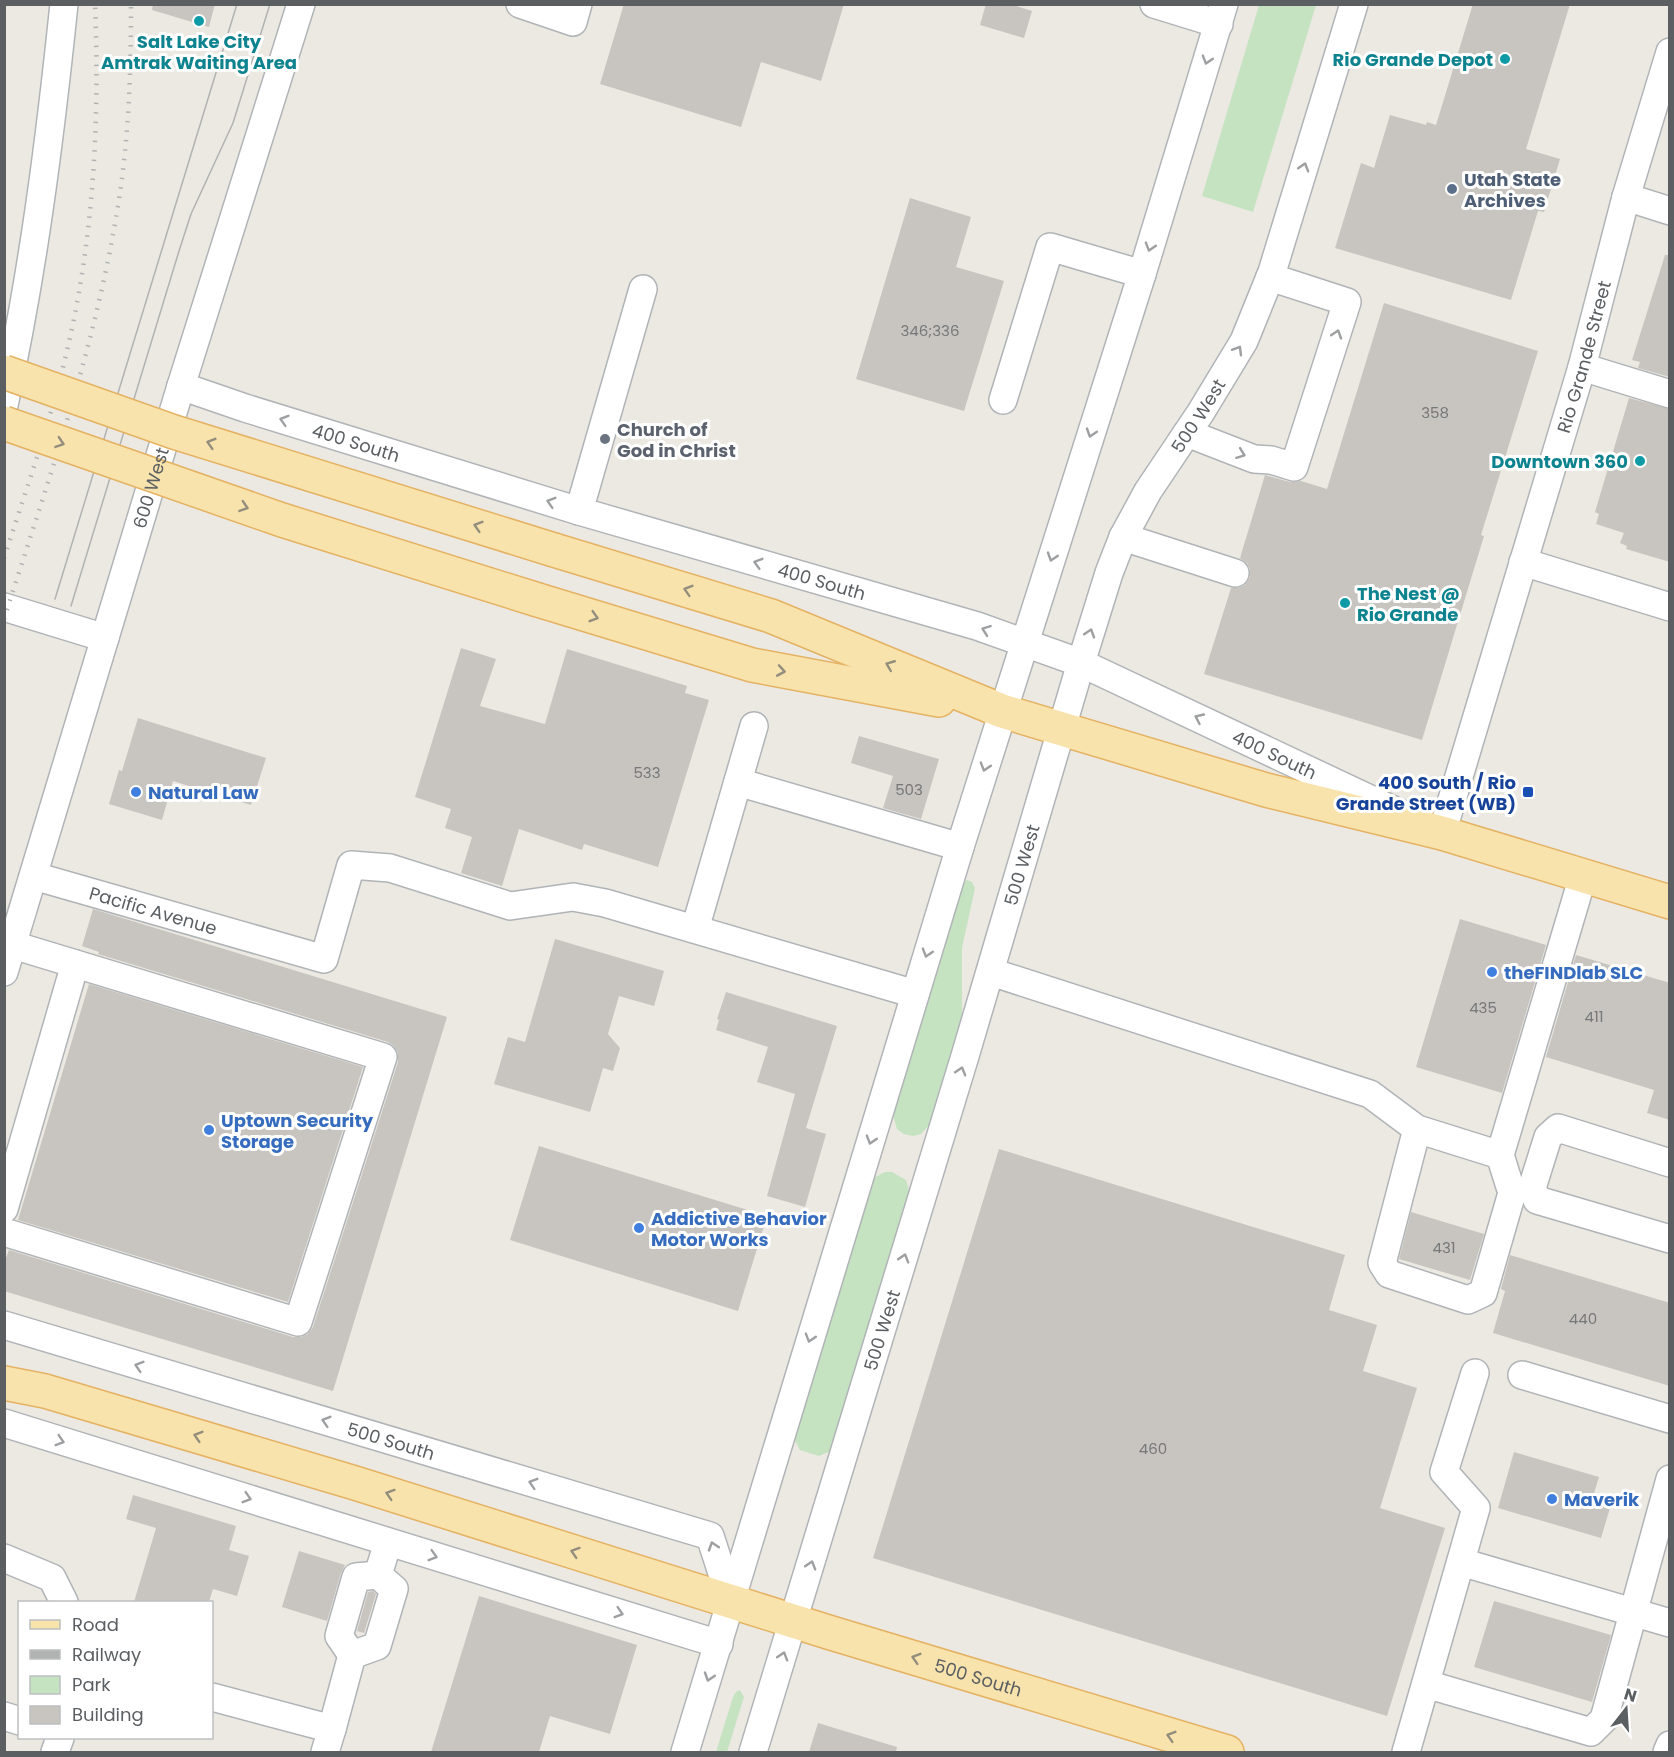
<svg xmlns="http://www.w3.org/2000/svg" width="1674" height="1757" viewBox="0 0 1674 1757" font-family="Poppins,sans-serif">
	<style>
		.green { fill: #c5e2c1 }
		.building { fill: #c8c4bf }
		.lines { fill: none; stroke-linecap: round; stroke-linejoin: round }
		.minor-casing { stroke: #b0b4b7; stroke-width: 30 }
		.major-casing { stroke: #e5b263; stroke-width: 36 }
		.minor { stroke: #fff; stroke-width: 27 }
		.major { stroke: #f8e3ac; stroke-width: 33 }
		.tram { stroke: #b1b2b2; stroke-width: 1.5 }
		.rail { stroke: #b1b2b2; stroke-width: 4.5; stroke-dasharray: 1.5 8; stroke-linecap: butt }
		.major-bridge-casing { stroke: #e5b263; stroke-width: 36; stroke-linecap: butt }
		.major-bridge { stroke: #f8e3ac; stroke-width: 33 }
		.oneway { stroke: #9d9fa1 }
		.oneway2 { stroke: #928d7c }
		.culture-dot { fill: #0f9aa8; stroke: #fff; stroke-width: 2 }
		.service-dot { fill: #5c6f8a; stroke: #fff; stroke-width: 2 }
		.worship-dot { fill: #6b7280; stroke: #fff; stroke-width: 2 }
		.shop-dot { fill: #3f7fe0; stroke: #fff; stroke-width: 2 }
		.transit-dot { fill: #1a4fb4; stroke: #fff; stroke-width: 2 }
		.labels { text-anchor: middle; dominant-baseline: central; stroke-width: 6; stroke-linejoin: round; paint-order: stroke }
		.number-label { font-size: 15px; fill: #767879 }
		.culture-label { font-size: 18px; font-weight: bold; fill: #0d838f; stroke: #fff; text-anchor: end }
		.service-label { font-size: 18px; font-weight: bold; fill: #4e5e75; stroke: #fff; text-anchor: start }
		.street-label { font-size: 18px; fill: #5b5f62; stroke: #fff }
		.worship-label { font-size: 18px; font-weight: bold; fill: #5b616d; stroke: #fff; text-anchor: start }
		.transit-label { font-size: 18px; font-weight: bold; fill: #164399; stroke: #fff; text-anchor: end }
		.shop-label { font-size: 18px; font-weight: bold; fill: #366cbe; stroke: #fff; text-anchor: start }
	</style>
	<rect width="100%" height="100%" fill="#ece9e3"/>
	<path class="green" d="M1259 5H1316L1253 212 1202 196Z
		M967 880 972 882 975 888 962 948V1016L957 1042 932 1122 921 1134 913 1136 904 1134 897 1129 892 1112 962 884Z
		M885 1172H892L906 1180 910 1194 833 1450 819 1456 800 1450 793 1437 871 1181 877 1176Z
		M740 1690 744 1697 727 1752H716L733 1697 736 1692Z"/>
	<path class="building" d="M153 4H215L209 27 152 10Z
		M624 4H844L821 81 761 62 741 127 600 84Z
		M986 4H1010L1032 11 1024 38 980 25Z
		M1473 4H1570L1526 149 1560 159 1544 212 1538 211 1511 300 1335 248 1361 163 1374 168 1390 115 1426 125 1427 122 1436 125Z
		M910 198 971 217 956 267 1004 281 964 411 856 379Z
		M1665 255H1670V377L1638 368 1640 362 1632 360Z
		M1384 303 1538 351 1481 535 1484 536 1422 740 1204 674 1231 588H1238L1245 585 1250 577V569L1247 563 1240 558 1265 475 1290 482 1301 481 1327 489Z
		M1629 398 1670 409V562L1626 549 1627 546 1620 543 1624 533 1596 524 1599 514 1595 512Z
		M461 648 496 659 480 706 545 724 567 649 687 686 685 693 709 700 658 867 584 844 582 850 519 829 502 886 461 873 472 837 445 828 451 809 415 797Z
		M138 718 266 758 251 805 173 781 162 820 109 804 119 770 122 771Z
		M859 736 939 759 921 819 883 808 893 776 851 763Z
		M93 909 447 1017 333 1391 4 1291V1263L9 1250 293 1337H301L308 1334 313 1327 398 1062V1053L394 1046 388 1042 98 954 99 952 82 946Z
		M1460 919 1546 945 1502 1093 1416 1067Z
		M555 939 664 971 654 1006 619 996 608 1034 620 1048 613 1071 603 1068 590 1112 494 1084 508 1037 525 1042Z
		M1576 955 1670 983V1120L1647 1113 1654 1090 1546 1057Z
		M89 984 363 1067 288 1302 18 1220Z
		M726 992 837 1026 806 1128 826 1134 805 1207 767 1196 795 1094 757 1082 768 1047 716 1030 719 1020 717 1019Z
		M539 1146 767 1216 738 1311 510 1240Z
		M999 1149 1345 1255 1329 1310 1377 1325 1363 1371 1417 1388 1380 1508 1445 1528 1387 1716 873 1558Z
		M1411 1212 1484 1234 1470 1280 1399 1259Z
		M1510 1255 1670 1303V1386L1493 1333 1505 1291 1501 1289Z
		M1514 1452 1599 1477 1591 1503 1610 1508 1601 1538 1498 1508Z
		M133 1495 236 1526 229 1550 249 1556 237 1596 213 1589 209 1602H134L156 1528 126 1519Z
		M299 1551 345 1565 341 1573 327 1621 282 1607Z
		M373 1591 376 1594 364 1633 357 1631 368 1592Z
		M479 1596 637 1645 610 1734 550 1716 539 1752H431Z
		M1494 1601 1611 1635 1592 1702 1474 1667Z
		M818 1723 897 1747 896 1752H809Z"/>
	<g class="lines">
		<g class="minor-casing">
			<g id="minor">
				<path d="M520 4 573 22 578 4"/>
				<path d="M1154 4 1219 24"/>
				<path d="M1626 197 1670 211"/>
				<path d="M1582 367 1670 394"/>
				<path id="s1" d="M181 386 245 408 579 511 977 626 1081 663 1442 833 1582 367 1626 197 1670 52"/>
				<path d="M1003 400 1050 247 1142 274"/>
				<path d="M4 405C33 273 50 139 64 4"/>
				<path d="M1187 433 1254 459 1271 460 1294 467 1347 302 1270 277"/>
				<path d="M579 511 643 289"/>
				<path d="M1123 537 1235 573"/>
				<path d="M1523 562 1670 607"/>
				<path d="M4 607 105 638"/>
				<path d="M738 782 960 847"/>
				<path id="s2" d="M34 876 324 959 351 865 390 868 510 906 573 897 605 903 915 994"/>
				<path d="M695 929 754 726"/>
				<path id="s3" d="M4 972 181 386 301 4"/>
				<path d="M991 972 1370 1094 1417 1129 1500 1155 1512 1193 1483 1293 1468 1300 1389 1274 1382 1263 1417 1129"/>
				<path d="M1500 1155 1583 876"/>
				<path d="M1670 1163 1558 1128 1548 1137 1532 1188 1537 1200 1670 1239"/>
				<path d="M4 1209 75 964"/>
				<path d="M4 1232 298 1322 383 1057 13 945"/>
				<path id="s4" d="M4 1325 710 1536 731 1601"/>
				<path d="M1522 1375 1670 1419"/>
				<path d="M4 1423 719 1644"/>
				<path d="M4 1558 52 1578 64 1602"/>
				<path d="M1461 1562 1670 1623"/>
				<path d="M352 1655 339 1636 356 1577 378 1575"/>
				<path d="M1426 1684 1591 1732 1604 1719 1670 1479"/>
				<path d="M212 1697 332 1729 352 1655 377 1646 394 1589 378 1575 388 1542"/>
				<path d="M4 1716 20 1721"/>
				<path d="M55 1752 60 1738"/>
				<path d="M325 1752 332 1729"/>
				<path d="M685 1752 960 847 1142 274 1224 4"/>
				<path id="s5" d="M753 1752 965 1056 1081 663 1109 573 1123 537 1148 491 1201 412 1244 341 1272 272 1354 4"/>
				<path d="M1406 1752 1476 1508 1444 1472 1475 1373"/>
				<path d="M1667 1752 1670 1745"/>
			</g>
		</g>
		<g class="major-casing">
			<g id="major">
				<path d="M554 550 771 616 1002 711 1266 790 1442 833 1670 902"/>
				<path d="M538 600 752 665 939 700"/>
				<path id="s6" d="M4 1383 45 1391 355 1483 828 1632 1227 1752"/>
			</g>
		</g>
		<use href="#minor" class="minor"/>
		<use href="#major" class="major"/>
		<path class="tram" d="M55 599 237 4
			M71 606 179 251 191 214 233 123 270 4"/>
		<path class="rail" d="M4 558C24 496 46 434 62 371 93 251 100 128 95 4
			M4 619C48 481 97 343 119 199 129 135 131 70 131 4"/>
		<g class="major-bridge-casing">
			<path id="major-bridge" d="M4 372 174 432 554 550
				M4 423 282 520 538 600"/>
		</g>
		<use href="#major-bridge" class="major-bridge"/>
	</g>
	<defs><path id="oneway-chevron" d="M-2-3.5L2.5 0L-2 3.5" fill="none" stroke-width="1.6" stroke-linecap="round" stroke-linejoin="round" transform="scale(1.5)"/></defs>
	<g class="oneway">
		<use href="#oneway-chevron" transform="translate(1207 60) rotate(107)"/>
		<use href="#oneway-chevron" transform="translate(1304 167) rotate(-73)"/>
		<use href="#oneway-chevron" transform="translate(1150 247) rotate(107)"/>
		<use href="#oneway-chevron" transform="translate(1337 334) rotate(-72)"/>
		<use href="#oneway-chevron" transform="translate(1238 350) rotate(-59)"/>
		<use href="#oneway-chevron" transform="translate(284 420) rotate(-163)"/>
		<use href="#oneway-chevron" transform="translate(1091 433) rotate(108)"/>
		<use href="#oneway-chevron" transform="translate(1241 454) rotate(21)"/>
		<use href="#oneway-chevron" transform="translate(551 502) rotate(-163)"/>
		<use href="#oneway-chevron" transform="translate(1052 557) rotate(108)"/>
		<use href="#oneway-chevron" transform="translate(758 563) rotate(-164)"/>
		<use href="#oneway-chevron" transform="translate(986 630) rotate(-160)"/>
		<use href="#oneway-chevron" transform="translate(1090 633) rotate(-72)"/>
		<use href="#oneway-chevron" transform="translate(1199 718) rotate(-155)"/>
		<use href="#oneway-chevron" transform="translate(985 767) rotate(107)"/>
		<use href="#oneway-chevron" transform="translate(927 953) rotate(107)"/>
		<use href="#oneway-chevron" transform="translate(961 1071) rotate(-73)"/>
		<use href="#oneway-chevron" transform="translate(871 1140) rotate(107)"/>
		<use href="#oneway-chevron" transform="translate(904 1258) rotate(-73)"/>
		<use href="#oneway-chevron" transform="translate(810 1338) rotate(107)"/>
		<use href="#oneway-chevron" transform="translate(139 1366) rotate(-163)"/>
		<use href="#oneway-chevron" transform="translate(326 1421) rotate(-163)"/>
		<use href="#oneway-chevron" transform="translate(60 1441) rotate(17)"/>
		<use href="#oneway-chevron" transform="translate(533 1483) rotate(-163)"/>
		<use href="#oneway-chevron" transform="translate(247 1498) rotate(17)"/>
		<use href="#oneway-chevron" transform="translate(713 1546) rotate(-108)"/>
		<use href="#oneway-chevron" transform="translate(433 1556) rotate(17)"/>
		<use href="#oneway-chevron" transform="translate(811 1565) rotate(-73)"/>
		<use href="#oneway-chevron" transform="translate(619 1613) rotate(17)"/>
		<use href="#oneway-chevron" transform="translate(783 1656) rotate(-73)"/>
		<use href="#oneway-chevron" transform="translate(709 1677) rotate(108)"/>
	</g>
	<g class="oneway2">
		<use href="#oneway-chevron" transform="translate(60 443) rotate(19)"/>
		<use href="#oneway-chevron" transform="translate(211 443) rotate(-163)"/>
		<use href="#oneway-chevron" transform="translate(244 507) rotate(19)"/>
		<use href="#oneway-chevron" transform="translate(478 526) rotate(-163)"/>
		<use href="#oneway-chevron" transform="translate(688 590) rotate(-163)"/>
		<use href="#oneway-chevron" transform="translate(594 617) rotate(17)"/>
		<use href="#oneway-chevron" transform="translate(890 665) rotate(-158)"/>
		<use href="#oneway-chevron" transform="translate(781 671) rotate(10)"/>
		<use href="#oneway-chevron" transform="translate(198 1436) rotate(-163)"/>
		<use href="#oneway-chevron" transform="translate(390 1494) rotate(-162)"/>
		<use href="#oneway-chevron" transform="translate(575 1552) rotate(-162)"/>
		<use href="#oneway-chevron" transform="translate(916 1658) rotate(-163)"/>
		<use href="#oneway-chevron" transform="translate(1171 1736) rotate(-163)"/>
	</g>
	<g class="culture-dot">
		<circle cx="199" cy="21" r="6"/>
		<circle cx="1505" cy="59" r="6"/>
		<circle cx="1640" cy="461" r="6"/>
		<circle cx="1345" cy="603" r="6"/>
	</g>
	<circle class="service-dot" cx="1452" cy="189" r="6"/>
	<circle class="worship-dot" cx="605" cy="439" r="6"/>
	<g class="shop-dot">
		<circle cx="136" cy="792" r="6"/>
		<circle cx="1492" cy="972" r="6"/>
		<circle cx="209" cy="1130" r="6"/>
		<circle cx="639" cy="1228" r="6"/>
		<circle cx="1552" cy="1499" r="6"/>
	</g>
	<rect class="transit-dot" x="1522" y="786" width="12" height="12" rx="3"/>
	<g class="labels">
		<g class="number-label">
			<text x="930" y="330">346;336</text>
			<text x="1435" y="412">358</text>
			<text x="647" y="772">533</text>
			<text x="909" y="789">503</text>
			<text x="1483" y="1007">435</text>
			<text x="1594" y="1016">411</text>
			<text x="1444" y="1247">431</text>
			<text x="1583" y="1318">440</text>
			<text x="1153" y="1448">460</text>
		</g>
		<g class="culture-label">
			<text x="199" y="41" text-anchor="middle">Salt Lake City<tspan x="199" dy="21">Amtrak Waiting Area</tspan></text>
			<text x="1493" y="59">Rio Grande Depot</text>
			<text x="1628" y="461">Downtown 360</text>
			<text x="1357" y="593" text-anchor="start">The Nest @<tspan x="1357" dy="21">Rio Grande</tspan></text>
		</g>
		<g class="service-label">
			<text x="1464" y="179">Utah State<tspan x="1464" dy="21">Archives</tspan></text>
		</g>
		<g class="street-label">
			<text stroke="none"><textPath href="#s1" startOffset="1838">Rio Grande Street</textPath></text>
			<text stroke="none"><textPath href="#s5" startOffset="1413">500 West</textPath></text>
			<text stroke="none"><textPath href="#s1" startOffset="184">400 South</textPath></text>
			<text stroke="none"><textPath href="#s3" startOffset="506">600 West</textPath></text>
			<text stroke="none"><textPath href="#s1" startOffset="670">400 South</textPath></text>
			<text stroke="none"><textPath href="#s1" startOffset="1156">400 South</textPath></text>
			<text stroke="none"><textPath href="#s5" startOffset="927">500 West</textPath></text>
			<text stroke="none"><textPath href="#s2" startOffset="124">Pacific Avenue</textPath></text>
			<text stroke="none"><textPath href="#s5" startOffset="441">500 West</textPath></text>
			<text stroke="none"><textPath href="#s4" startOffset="404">500 South</textPath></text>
			<text stroke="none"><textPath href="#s6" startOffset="1018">500 South</textPath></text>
		</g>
		<g class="worship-label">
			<text x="617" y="429">Church of<tspan x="617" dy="21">God in Christ</tspan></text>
		</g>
		<g class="transit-label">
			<text x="1516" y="782">400 South / Rio<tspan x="1516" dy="21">Grande Street (WB)</tspan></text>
		</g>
		<g class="shop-label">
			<text x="148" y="792">Natural Law</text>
			<text x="1504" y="972">theFINDlab SLC</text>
			<text x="221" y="1120">Uptown Security<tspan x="221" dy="21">Storage</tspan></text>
			<text x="651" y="1218">Addictive Behavior<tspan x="651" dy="21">Motor Works</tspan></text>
			<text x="1564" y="1499">Maverik</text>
		</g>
	</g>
	<rect width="1674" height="1757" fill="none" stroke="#5b5f62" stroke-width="12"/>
	<rect x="18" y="1601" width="195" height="138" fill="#ffffff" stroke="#bdbfc0" stroke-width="1.5"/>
	<rect x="30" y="1620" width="30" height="9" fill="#f8e3ac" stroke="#bdbfc0" stroke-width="1.5"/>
	<text x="72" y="1631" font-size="18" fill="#5b5f62">Road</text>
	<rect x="30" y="1650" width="30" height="9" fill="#b1b2b2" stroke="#bdbfc0" stroke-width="1.5"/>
	<text x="72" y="1661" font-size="18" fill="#5b5f62">Railway</text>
	<rect x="30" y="1676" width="30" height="18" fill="#c5e2c1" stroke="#bdbfc0" stroke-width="1.5"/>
	<text x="72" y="1691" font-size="18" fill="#5b5f62">Park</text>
	<rect x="30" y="1706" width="30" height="18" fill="#c8c4bf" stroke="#bdbfc0" stroke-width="1.5"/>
	<text x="72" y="1721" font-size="18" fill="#5b5f62">Building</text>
	<g transform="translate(1626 1709) rotate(17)" stroke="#ffffff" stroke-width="4.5" paint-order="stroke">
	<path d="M0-4.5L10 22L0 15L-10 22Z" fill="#5b5f62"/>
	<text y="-9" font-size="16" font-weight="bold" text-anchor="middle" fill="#5b5f62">N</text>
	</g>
</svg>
